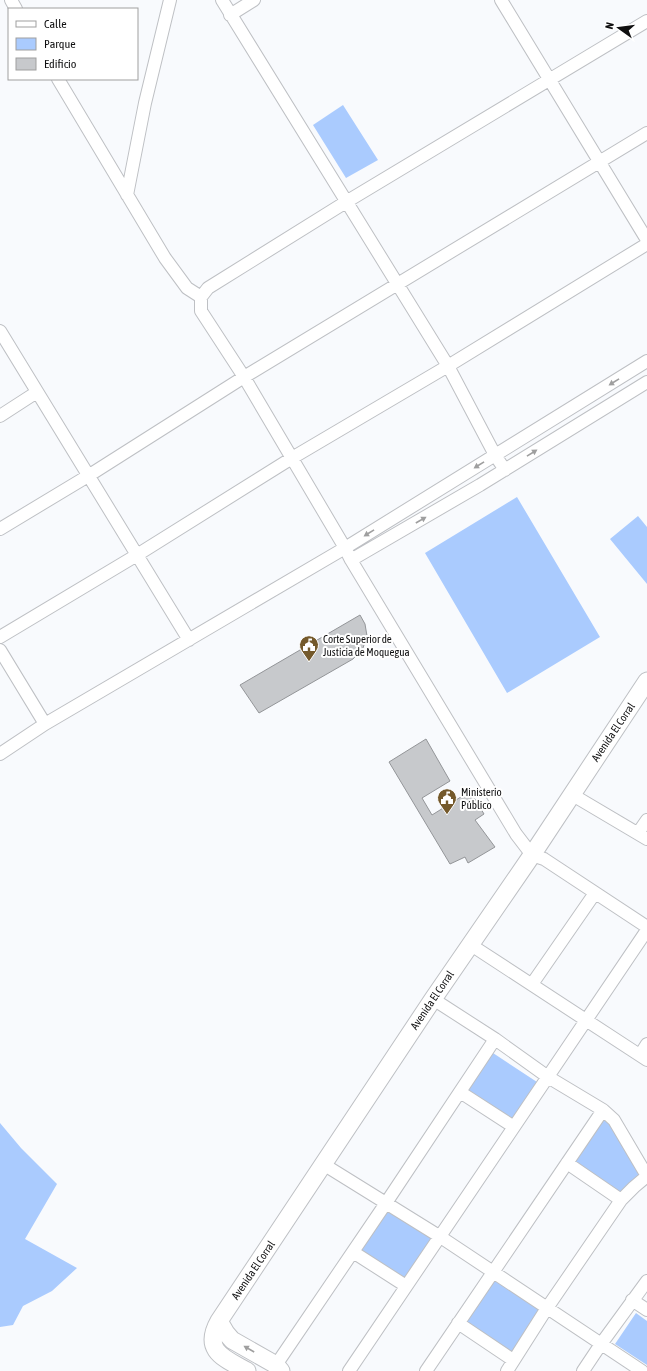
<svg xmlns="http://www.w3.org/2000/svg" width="647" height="1371" viewBox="0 0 647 1371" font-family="'Asap Condensed',sans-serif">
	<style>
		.green { fill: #aacbfe }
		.building { fill: #c7c9cc; stroke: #939598 }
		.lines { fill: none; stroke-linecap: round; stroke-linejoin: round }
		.street-casing { stroke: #bec0c4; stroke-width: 14 }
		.secondary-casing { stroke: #bec0c4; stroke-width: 19 }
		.street { stroke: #fff; stroke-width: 12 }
		.secondary { stroke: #fff; stroke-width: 17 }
		.oneway { fill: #9f9f9f }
		.labels { text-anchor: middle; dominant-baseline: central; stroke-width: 4; stroke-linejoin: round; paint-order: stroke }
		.poi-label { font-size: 11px; fill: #0f0f10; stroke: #fff; text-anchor: start }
		.street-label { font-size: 11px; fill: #0f0f10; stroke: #fff }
	</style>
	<rect width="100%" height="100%" fill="#f8fafd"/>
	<path class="green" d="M343 105 378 160 346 178 313 125Z
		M517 497 600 637 507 693 425 553Z
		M638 516 647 527V584L610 539Z
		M493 1053 537 1082 513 1120 468 1090Z
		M603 1115 609 1121 641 1174 620 1193 572 1161Z
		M0 1123 21 1148 57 1184 25 1239 77 1268 52 1291 23 1306 13 1325 0 1327Z
		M387 1207 435 1237 406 1282 357 1250Z
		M493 1277 543 1308 513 1355 464 1322Z
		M636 1313 647 1321V1365L615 1344Z"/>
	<path class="building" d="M360 615 365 624 367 636 363 648 353 659 259 713 240 685Z
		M426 739 450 781 422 798 432 815 464 795 475 799 484 814 475 820 495 847 468 863 465 857 450 864 389 762Z"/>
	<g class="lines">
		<g class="street-casing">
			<path id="street" d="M11 0 16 9
				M222 0 448 366 495 455 505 470
				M501 0 647 240
				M230 15 254 0
				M647 21 346 202 208 288 201 297V311L244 377 345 548 351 560 516 834 532 855 544 859 647 927
				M58 79 165 258 187 288 201 297
				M127 195 145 103 170 0
				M0 331 189 640
				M0 416 37 392
				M0 529 88 476 244 377 647 133
				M351 560 480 485 647 382
				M0 637 137 555 292 458 448 366 647 244
				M0 650 45 724
				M0 754 45 724 345 548 647 361
				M571 794 647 839
				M638 833 647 820
				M471 945 647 1060
				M532 984 595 893
				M433 999 495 1039 548 1077 603 1110 614 1120 647 1176
				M640 1055 647 1044
				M460 1092 514 1127
				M567 1163 621 1200
				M323 1164 439 1236 642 1371
				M353 1252 406 1286
				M632 1300 647 1310
				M458 1323 513 1360
				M276 1365 386 1203 495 1039
				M349 1371 647 930
				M426 1371 603 1110
				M507 1371 547 1308 621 1200 634 1187 647 1176
				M583 1371 601 1344 647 1281"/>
		</g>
		<g class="secondary-casing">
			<path id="secondary" d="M219 1321 226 1333 232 1340 276 1365 281 1371
				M247 1371C224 1358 202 1351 219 1321L433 999 532 855 647 681"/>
		</g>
		<use href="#street" class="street"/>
		<use href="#secondary" class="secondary"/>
	</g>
	<defs><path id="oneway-solid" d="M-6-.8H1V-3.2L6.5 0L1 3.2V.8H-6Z"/></defs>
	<g class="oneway">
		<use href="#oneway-solid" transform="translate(614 382) rotate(148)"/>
		<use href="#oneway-solid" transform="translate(532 453) rotate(-32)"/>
		<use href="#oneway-solid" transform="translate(479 465) rotate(148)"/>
		<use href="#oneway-solid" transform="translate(421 520) rotate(-30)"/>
		<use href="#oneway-solid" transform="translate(369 533) rotate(148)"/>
		<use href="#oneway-solid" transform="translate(249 1349) rotate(-150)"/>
	</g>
	<defs>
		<g id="civic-pin" transform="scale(1)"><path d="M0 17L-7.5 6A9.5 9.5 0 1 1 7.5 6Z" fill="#74592b" stroke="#fff"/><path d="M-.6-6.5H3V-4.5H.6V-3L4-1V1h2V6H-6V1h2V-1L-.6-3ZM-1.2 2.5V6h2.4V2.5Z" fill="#fff"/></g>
	</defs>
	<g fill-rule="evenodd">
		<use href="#civic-pin" x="309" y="645"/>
		<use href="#civic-pin" x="447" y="798"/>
	</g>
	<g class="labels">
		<g class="poi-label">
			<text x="323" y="639">Corte Superior de<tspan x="323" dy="13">Justicia de Moquegua</tspan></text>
			<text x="461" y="792">Ministerio<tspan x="461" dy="13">Público</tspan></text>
		</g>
		<g class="street-label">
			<text transform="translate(613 732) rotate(-56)">Avenida El Corral</text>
			<text transform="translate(432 1000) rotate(-56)">Avenida El Corral</text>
			<text transform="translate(253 1270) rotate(-56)">Avenida El Corral</text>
		</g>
	</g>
	<rect x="8" y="8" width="130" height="72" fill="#ffffff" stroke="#9f9f9f"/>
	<rect x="16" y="21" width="20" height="6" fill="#ffffff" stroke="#9f9f9f"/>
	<text x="44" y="28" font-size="12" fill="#0f0f10">Calle</text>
	<rect x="16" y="38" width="20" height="12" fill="#aacbfe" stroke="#9f9f9f"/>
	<text x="44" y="48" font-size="12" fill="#0f0f10">Parque</text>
	<rect x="16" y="58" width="20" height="12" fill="#c7c9cc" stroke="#9f9f9f"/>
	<text x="44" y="68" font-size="12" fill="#0f0f10">Edificio</text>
	<g transform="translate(619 28) rotate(284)" stroke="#ffffff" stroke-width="3" paint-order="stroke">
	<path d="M0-3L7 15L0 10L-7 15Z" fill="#0f0f10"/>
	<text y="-6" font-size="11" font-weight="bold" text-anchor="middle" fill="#0f0f10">N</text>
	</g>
</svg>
